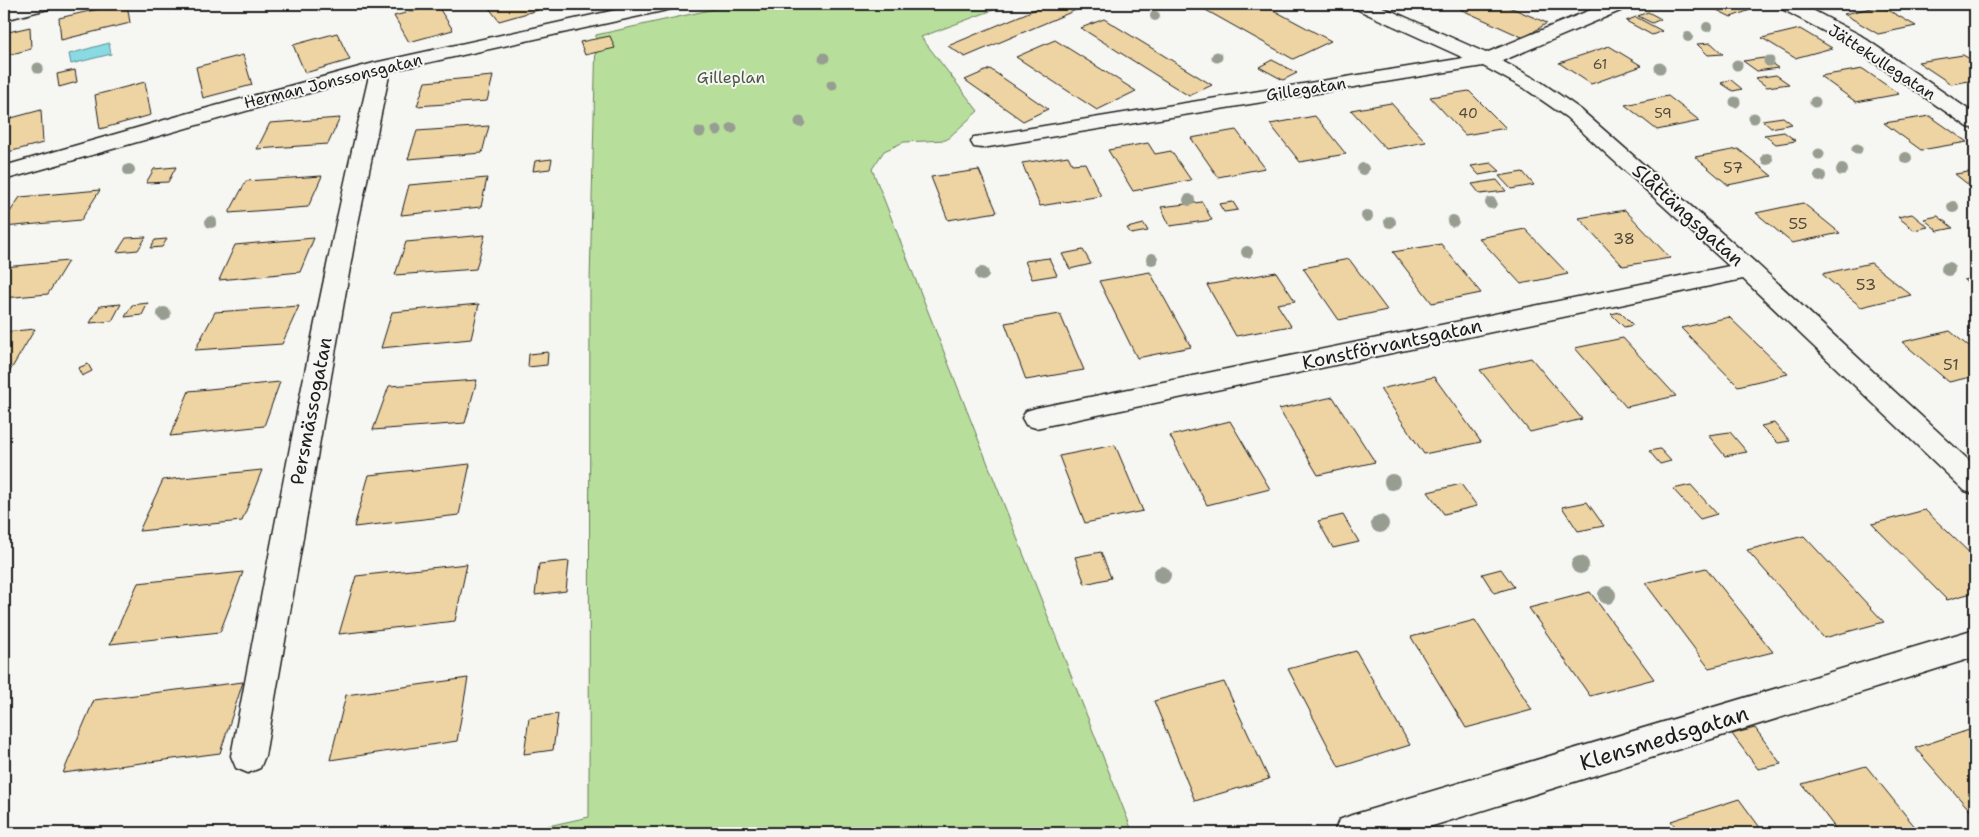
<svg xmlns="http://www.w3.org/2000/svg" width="1979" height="837" viewBox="0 0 1979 837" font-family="'Shantell Sans',sans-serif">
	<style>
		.green { fill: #b7df9b; stroke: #6a7e5c }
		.water { fill: #89dae2; stroke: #5d8e93 }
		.building { fill: #efd4a3; stroke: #1c1c1c }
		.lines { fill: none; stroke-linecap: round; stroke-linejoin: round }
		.minor-casing { stroke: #1c1c1c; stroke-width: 3 }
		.minor { fill: #f6f6f2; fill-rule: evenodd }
		.tree { fill: #979e91 }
		.labels { text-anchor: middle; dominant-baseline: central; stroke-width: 4; stroke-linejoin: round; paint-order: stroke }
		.far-number-label { font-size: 14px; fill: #514a3e }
		.far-street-label { font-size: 16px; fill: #1c1c1c; stroke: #f6f6f2 }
		.far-park-label { font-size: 16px; fill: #4a5642; stroke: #f6f6f2 }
		.number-label { font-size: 16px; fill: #514a3e }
		.street-label { font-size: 19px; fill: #1c1c1c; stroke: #f6f6f2 }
		.near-street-label { font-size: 22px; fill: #1c1c1c; stroke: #f6f6f2 }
	</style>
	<rect width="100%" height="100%" fill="#f6f6f2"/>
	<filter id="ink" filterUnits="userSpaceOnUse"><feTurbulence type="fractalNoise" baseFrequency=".02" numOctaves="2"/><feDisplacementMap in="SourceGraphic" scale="10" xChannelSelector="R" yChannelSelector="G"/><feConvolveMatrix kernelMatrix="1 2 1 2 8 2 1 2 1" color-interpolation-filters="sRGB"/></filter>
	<g filter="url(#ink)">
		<path class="green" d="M737 4H1009L921 37 978 111 946 140 904 142 884 151 872 169 1133 833H516L589 817 590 283 596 35Z"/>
		<path class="water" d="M109 43 111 54 71 64 69 54Z"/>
		<path class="building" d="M120 4H127L130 23 61 40 59 18Z
			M180 4H205L181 9Z
			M486 4H533L538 10 499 21Z
			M1048 4H1078L1083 7 965 57 948 46Z
			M1195 4H1262L1331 41 1293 59Z
			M1469 4H1502L1547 23 1524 38 1460 9Z
			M1705 4H1756L1761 6 1731 17Z
			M437 5 453 30 409 42 394 16Z
			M1881 6 1916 26 1878 34 1844 14Z
			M1648 12 1661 19 1652 23 1638 16Z
			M1636 17 1662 31 1652 35 1626 21Z
			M1104 19 1212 85 1189 96 1081 28Z
			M30 27 31 49 4 56V33Z
			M1800 29 1832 48 1795 58 1762 38Z
			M337 33 350 60 305 73 293 45Z
			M610 36 615 48 585 55 580 42Z
			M1055 40 1136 91 1097 110 1016 57Z
			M1711 43 1723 54 1708 55 1697 44Z
			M1609 46 1642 66 1591 84 1559 63Z
			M243 55 252 85 203 98 196 67Z
			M1963 55 1975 62V80L1951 84 1918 62Z
			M1764 58 1778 68 1757 71 1743 61Z
			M1272 60 1297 73 1283 80 1259 67Z
			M990 69 1048 109 1023 121 965 80Z
			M1863 69 1899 94 1856 102 1820 76Z
			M75 70 77 82 59 87 57 74Z
			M1776 75 1789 84 1767 87 1755 78Z
			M493 76 487 101 417 106 425 82Z
			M1731 80 1742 89 1733 91 1721 83Z
			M145 82 151 115 100 129 95 95Z
			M1469 91 1506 128 1465 135 1430 97Z
			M1668 96 1700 121 1657 130 1625 105Z
			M1391 103 1426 142 1386 149 1351 110Z
			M41 110 43 143 4 153V120Z
			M1315 116 1346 154 1300 162 1270 124Z
			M1930 116 1967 142 1921 150 1884 123Z
			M1783 117 1792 124 1771 128 1762 120Z
			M340 118 328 144 257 149 270 123Z
			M489 126 482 153 408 159 417 131Z
			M1236 130 1265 168 1218 177 1191 138Z
			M1784 132 1796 141 1776 144 1764 135Z
			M1148 143 1155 154 1171 151 1191 180 1133 191 1108 150Z
			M1738 149 1772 176 1728 185 1695 157Z
			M1068 156 1072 164 1085 163 1101 196 1040 206 1022 163Z
			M552 159 550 169 533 171 535 161Z
			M1491 163 1500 171 1479 175 1471 166Z
			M176 167 168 182 146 183 154 169Z
			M979 170 997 212 948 220 931 177Z
			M1975 171V190L1955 174Z
			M1523 172 1534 185 1511 189 1499 176Z
			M322 176 308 207 229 213 246 181Z
			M487 178 481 207 401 215 409 185Z
			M1497 180 1506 191 1480 194 1472 184Z
			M100 190 81 220 4 227V221L20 197Z
			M1202 202 1212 220 1170 226 1161 207Z
			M1233 202 1238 210 1224 212 1219 204Z
			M1803 203 1840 233 1792 243 1756 213Z
			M1625 210 1670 258 1623 266 1579 218Z
			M1912 214 1928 227 1914 230 1898 217Z
			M1938 216 1953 228 1938 231 1924 219Z
			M1144 224 1148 231 1131 234 1127 228Z
			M1525 229 1568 274 1521 284 1479 238Z
			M485 235 476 269 395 275 406 242Z
			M146 237 138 250 117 252 126 238Z
			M314 238 300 272 219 280 235 245Z
			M167 239 162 247 150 248 155 240Z
			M1441 244 1481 293 1432 303 1393 252Z
			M1083 250 1091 264 1070 269 1062 254Z
			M1049 258 1057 275 1032 279 1025 261Z
			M1349 259 1387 310 1339 320 1303 268Z
			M68 261 48 294 4 298V267Z
			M1871 263 1911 295 1861 307 1822 274Z
			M1150 272 1191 347 1137 358 1099 281Z
			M1276 272 1295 301 1277 304 1291 326 1236 336 1207 285Z
			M1975 277V289L1964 280Z
			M148 303 142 315 125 317 132 305Z
			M121 304 112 321 90 323 100 306Z
			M479 304 471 339 381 348 392 312Z
			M299 306 282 344 195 350 215 312Z
			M1620 312 1633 325 1624 327 1611 314Z
			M1060 314 1084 370 1026 380 1005 323Z
			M1729 317 1788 374 1738 386 1681 328Z
			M35 329 10 371 4 372V332Z
			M1950 331 1975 352V376L1949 382 1902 342Z
			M1623 338 1676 396 1626 407 1575 348Z
			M548 352 547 365 528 367 529 354Z
			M1531 358 1582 419 1530 432 1480 370Z
			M88 364 92 371 82 376 78 368Z
			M1434 377 1481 442 1424 454 1380 389Z
			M477 380 465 423 373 430 389 386Z
			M280 382 264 426 170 436 189 391Z
			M1333 397 1375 462 1318 475 1279 409Z
			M1230 421 1270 489 1207 505 1170 436Z
			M1774 423 1790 441 1778 443 1761 426Z
			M1730 432 1747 452 1725 456 1708 435Z
			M1115 445 1143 511 1085 523 1059 456Z
			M1660 449 1671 461 1660 464 1649 451Z
			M470 464 459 515 354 527 369 475Z
			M262 470 242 521 139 531 163 480Z
			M1461 484 1477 506 1444 514 1428 492Z
			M1691 485 1717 514 1700 519 1673 489Z
			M1587 502 1604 526 1578 531 1562 507Z
			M1925 510 1975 558V592L1947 600 1872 524Z
			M1343 515 1359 542 1333 548 1318 521Z
			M1804 536 1884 622 1824 638 1747 550Z
			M1101 552 1111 578 1085 584 1075 557Z
			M569 561 566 591 535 595 539 564Z
			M467 564 455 621 339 634 356 576Z
			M1706 568 1773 652 1709 668 1645 583Z
			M1501 569 1514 587 1494 593 1482 574Z
			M243 572 220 632 110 644 138 583Z
			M1590 592 1654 679 1590 696 1529 608Z
			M1475 620 1532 710 1466 728 1411 637Z
			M1356 651 1410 745 1339 767 1288 669Z
			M468 678 457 741 330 760 346 695Z
			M243 682 220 753 63 773 94 700Z
			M1224 682 1269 779 1195 801 1154 701Z
			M558 714 553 750 524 754 529 718Z
			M1755 728 1781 764 1758 769 1732 734Z
			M1975 728V816L1915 748Z
			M1866 766 1920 833H1839L1802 784Z
			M1739 799 1764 833H1680L1671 821Z"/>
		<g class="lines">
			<g class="minor-casing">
				<path id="minor" d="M23 4H54L52 8 4 20V8Z
					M643 4H676L674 8 667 10 390 71 356 233 265 756 260 768 248 773 236 768 231 756C274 529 316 302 369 76L4 180V166L182 115 374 63Z
					M1352 4H1376L1486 53 1605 4H1629L1627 8 1502 61 1541 82 1580 109 1757 264 1975 466V494L1965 491 1743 279 1036 428 1026 425 1022 418 1026 411 1036 408 1729 266 1566 117 1527 90 1483 66 982 148 974 147 971 142 974 137 982 136 1464 58 1354 8Z
					M1778 4H1801L1860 35 1975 114V129L1968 127 1846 43 1780 8Z
					M1975 629V657L1410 833H1334L1339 820 1352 815Z"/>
			</g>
			<use href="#minor" class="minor"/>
		</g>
		<g class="tree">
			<circle cx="1155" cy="16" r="5"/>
			<circle cx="1707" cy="27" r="5"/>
			<circle cx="1688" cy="37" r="5"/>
			<circle cx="1217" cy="57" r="5.5"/>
			<circle cx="824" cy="58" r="5.5"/>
			<circle cx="1769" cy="61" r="5.5"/>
			<circle cx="1737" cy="65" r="5.5"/>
			<circle cx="38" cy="68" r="5.5"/>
			<circle cx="1660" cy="68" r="5.5"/>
			<circle cx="832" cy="85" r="5.5"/>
			<circle cx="1735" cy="102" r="5.5"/>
			<circle cx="1815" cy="102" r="5.5"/>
			<circle cx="1754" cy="118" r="5.5"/>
			<circle cx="800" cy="122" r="5.5"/>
			<circle cx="732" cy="128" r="5.5"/>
			<circle cx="717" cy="130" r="5.5"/>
			<circle cx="700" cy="132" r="5.5"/>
			<circle cx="1857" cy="149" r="5.5"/>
			<circle cx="1819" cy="154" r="5.5"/>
			<circle cx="1906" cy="158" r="6"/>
			<circle cx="1767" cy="159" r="6"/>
			<circle cx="1363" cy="169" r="6"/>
			<circle cx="129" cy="170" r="6"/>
			<circle cx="1842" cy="170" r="6"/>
			<circle cx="1820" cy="176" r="6"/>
			<circle cx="1189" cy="200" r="6"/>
			<circle cx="1491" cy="203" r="6"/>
			<circle cx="1953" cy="207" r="6"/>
			<circle cx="1367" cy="216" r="6"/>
			<circle cx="1453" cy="221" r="6"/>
			<circle cx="211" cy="222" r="6"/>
			<circle cx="1390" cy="222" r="6"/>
			<circle cx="1247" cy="252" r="6"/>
			<circle cx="1152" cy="259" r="6"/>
			<circle cx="1948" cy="269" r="7"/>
			<circle cx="982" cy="274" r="7"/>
			<circle cx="164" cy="314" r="7"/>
			<circle cx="1392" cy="482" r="8"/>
			<circle cx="1380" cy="524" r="9"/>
			<circle cx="1580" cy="565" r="9"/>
			<circle cx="1162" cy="575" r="9"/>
			<circle cx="1607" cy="595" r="9"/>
		</g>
	</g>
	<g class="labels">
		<g class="far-number-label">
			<text x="1600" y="64">61</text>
			<text x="1468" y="113">40</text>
			<text x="1663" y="113">59</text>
		</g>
		<g class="far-street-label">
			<text transform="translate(1882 62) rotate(33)">Jättekullegatan</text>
			<text transform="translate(333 81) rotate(-14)">Herman Jonssonsgatan</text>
			<text transform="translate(1306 89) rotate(-9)">Gillegatan</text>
		</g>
		<g class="far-park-label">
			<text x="731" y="77">Gilleplan</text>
		</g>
		<g class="number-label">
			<text x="1733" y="167">57</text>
			<text x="1798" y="223">55</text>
			<text x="1624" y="238">38</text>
			<text x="1866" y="284">53</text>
			<text x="1951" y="364">51</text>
		</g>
		<g class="street-label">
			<text transform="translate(1688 215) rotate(42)">Slåttängsgatan</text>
			<text transform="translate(1392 344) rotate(-12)">Konstförvantsgatan</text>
			<text transform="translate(311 411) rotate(-79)">Persmässogatan</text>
		</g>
		<g class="near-street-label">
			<text transform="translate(1664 738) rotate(-17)">Klensmedsgatan</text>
		</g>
	</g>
	<rect width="1979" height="837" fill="none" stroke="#f6f6f2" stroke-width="20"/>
	<rect x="10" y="10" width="1959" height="817" fill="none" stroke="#1c1c1c" stroke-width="2" filter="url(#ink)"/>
</svg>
